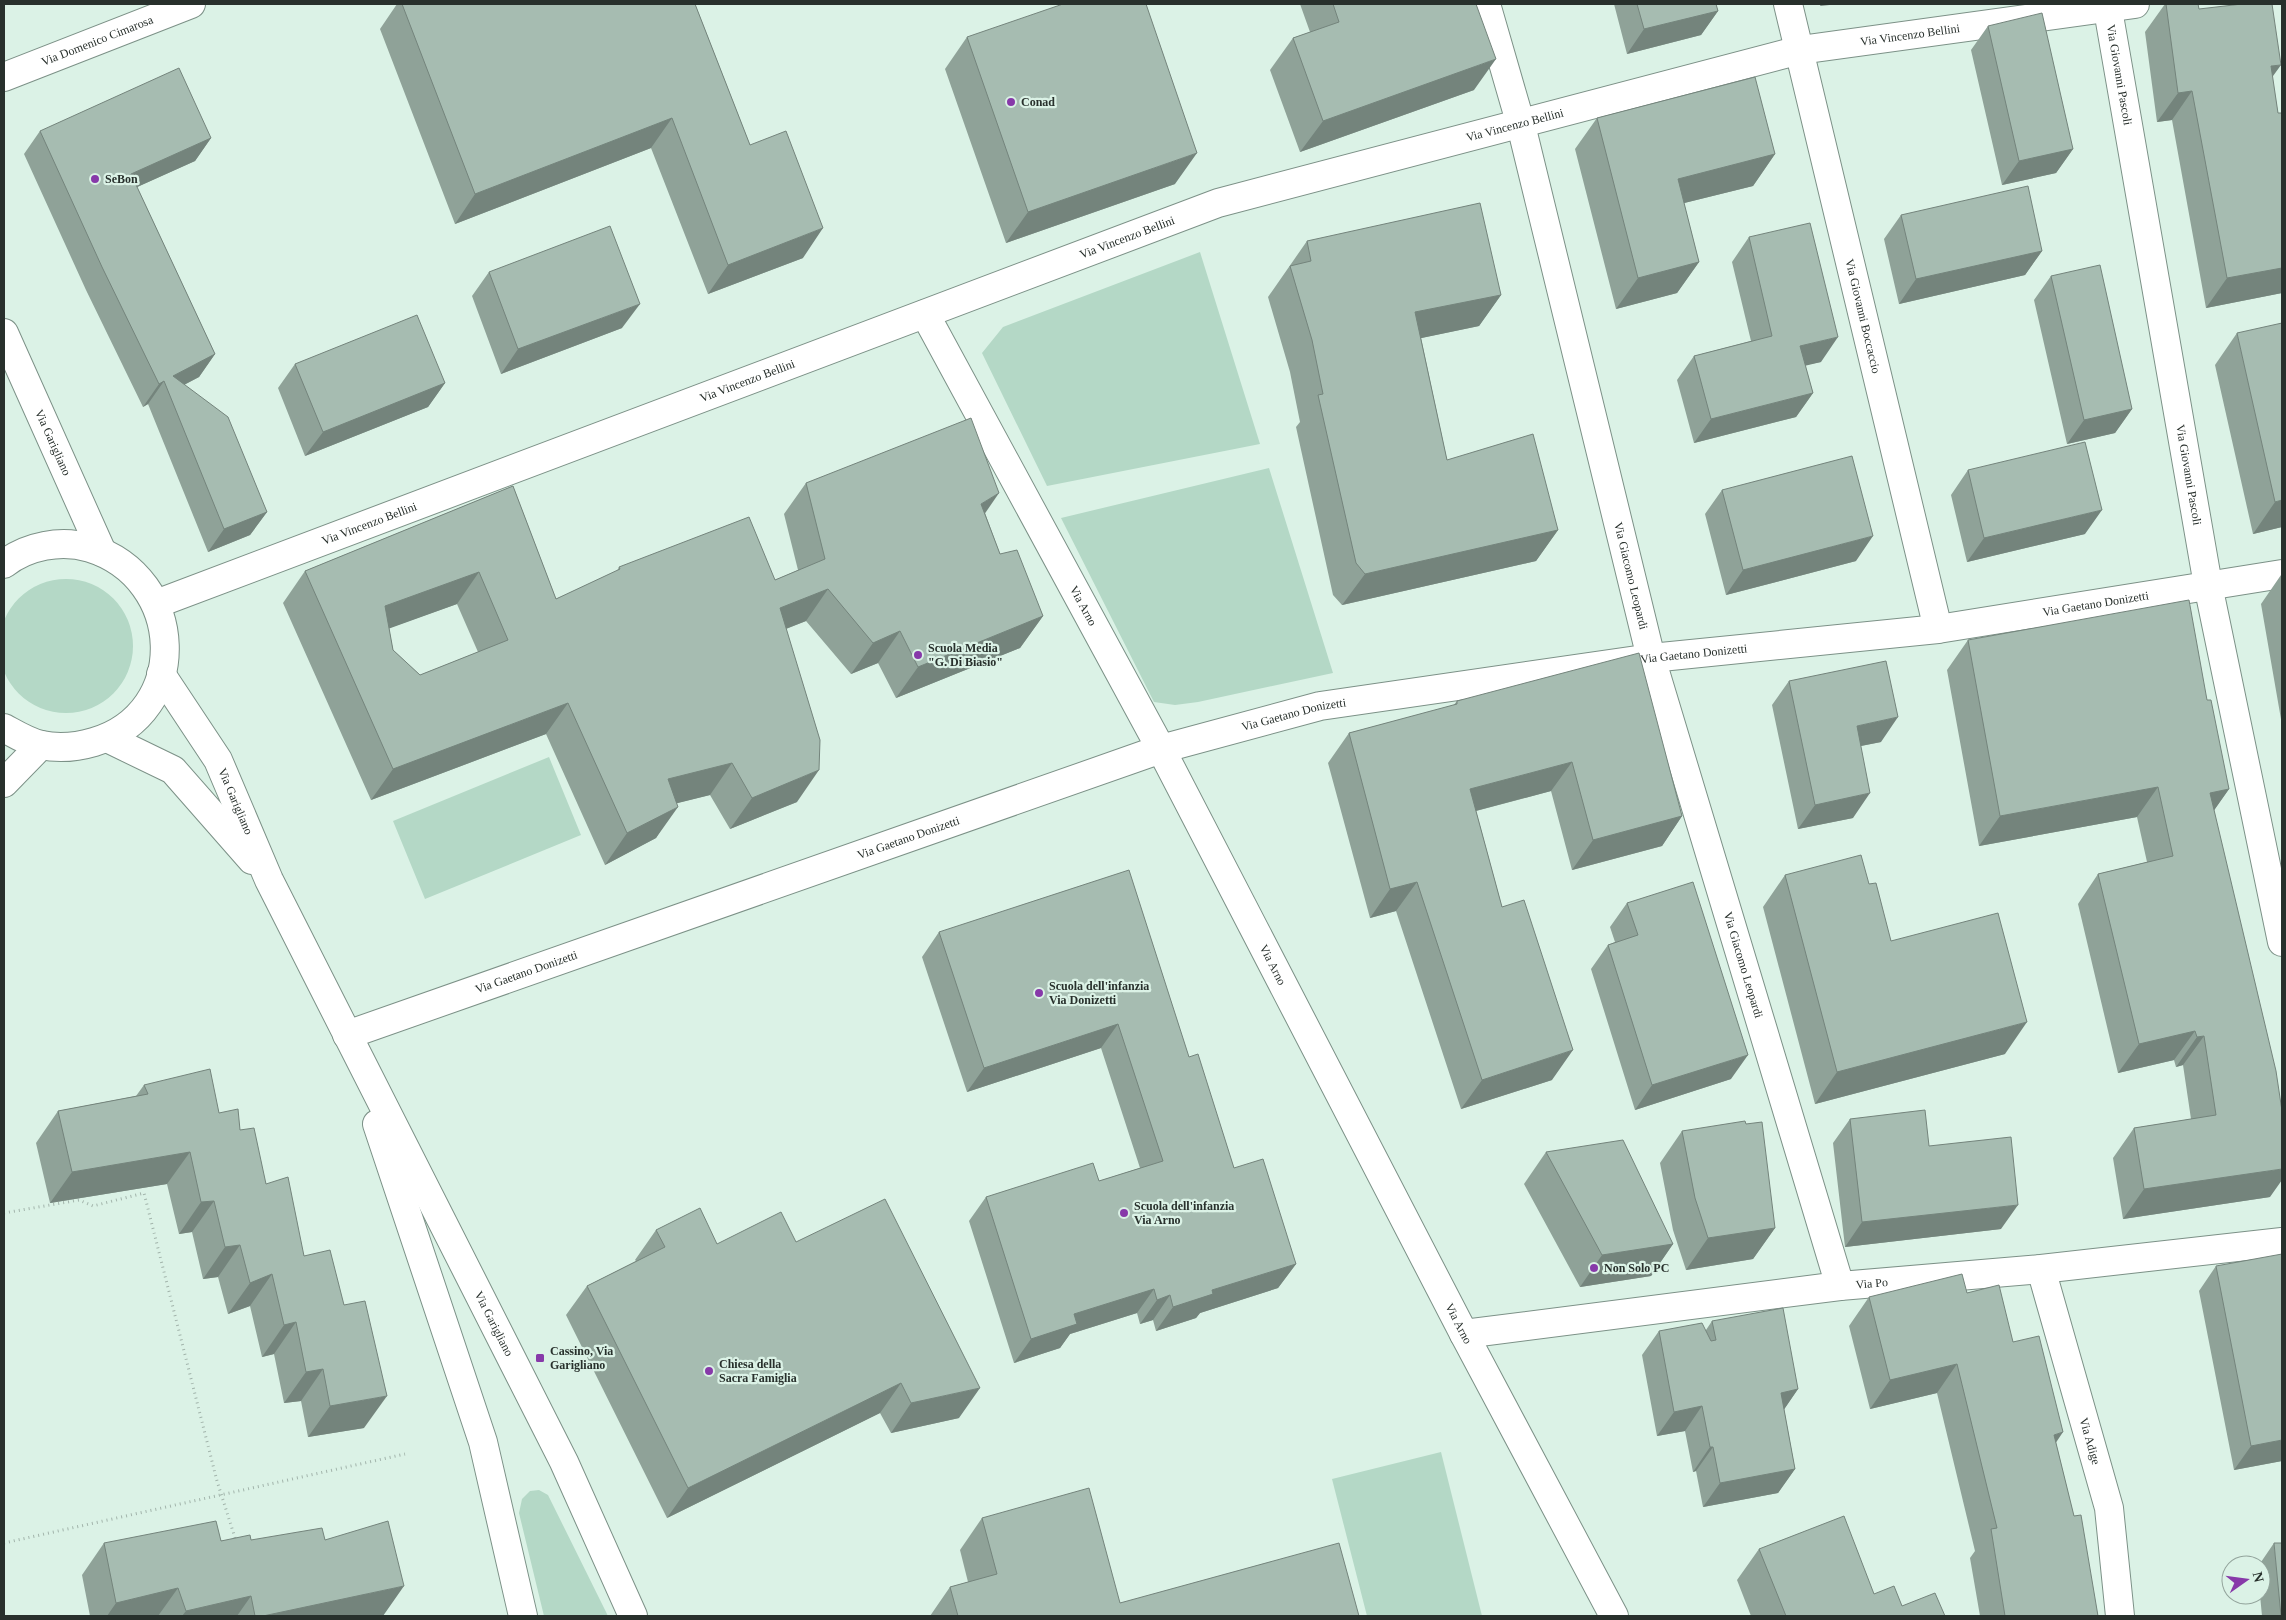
<svg xmlns="http://www.w3.org/2000/svg" width="2286" height="1620" font-family="Georgia,serif">
<style>
.green{fill:#b4d8c6}
.lines{fill:none;stroke-linecap:round;stroke-linejoin:round}
.minor-casing{stroke:#7c9187;stroke-width:30}
.primary-casing{stroke:#7c9187;stroke-width:30}
.path{stroke:#a2b4ab;stroke-width:3;stroke-dasharray:1 4;stroke-linecap:butt}
.minor{stroke:#fff;stroke-width:28}
.primary{stroke:#fff;stroke-width:28}
.wall{fill:#8fa298;fill-rule:evenodd}
.shaded-wall{fill:#74847c}
.building{fill:#a6bcb1;stroke:#74847c;fill-rule:evenodd}
.poi-dot{fill:#8739a9;stroke:#dbf2e6;stroke-width:2}
.labels{text-anchor:middle;stroke-width:4.5;stroke-linejoin:round;paint-order:stroke}
.street-label{font-size:12px;fill:#28302c;stroke:#dbf2e6}
.poi-label{font-size:12px;font-weight:bold;fill:#28302c;stroke:#dbf2e6;text-anchor:start}
</style>
<rect width="100%" height="100%" fill="#dbf2e6"/>
<path class="green" d="M1200 252 1260 444 1047 486 982 353 1003 327Z
M1269 468 1333 673 1198 702 1175 705 1154 702 1061 518Z
M-1 646a67 67 0 1 1 134 0a67 67 0 1 1-134 0Z
M549 757 581 835 425 899 393 821Z
M1441 1452 1482 1616H1367L1332 1479Z
M539 1490 548 1495 608 1616H544L519 1513 522 1499 530 1491Z"/>
<g class="lines">
<defs>
<g id="minor">
<path id="s1" d="M1486 4 1521 125 1651 658 1840 1286"/>
<path id="s2" d="M1788 4 1938 629"/>
<path id="s3" d="M2107 4 2208 585 2282 942"/>
<path id="s4" d="M4 77 191 4"/>
<path id="s5" d="M925 314 1161 749 1464 1334 1614 1616"/>
<path id="s6" d="M156 604 1218 203 1800 50 2135 4"/>
<path d="M4 783 41 745"/>
<path id="s7" d="M347 1035 1161 749 1320 706 1651 658 1938 629 2282 574"/>
<path id="s8" d="M2041 1269 2109 1508 2120 1616"/>
<path id="s9" d="M1464 1334 1840 1286 2041 1269 2282 1242"/>
</g>
<g id="primary">
<path id="s10" d="M4 333 102 552"/>
<path d="M4 564C27 546 61 539 90 548 186 578 192 713 94 742 77 747 59 749 41 745 28 742 15 734 4 728"/>
<path id="s11" d="M161 674 218 760 269 880 564 1462 633 1616"/>
<path d="M107 738 173 770 252 860"/>
<path d="M377 1124 483 1442 523 1616"/>
</g>
</defs>
<use href="#minor" class="minor-casing"/>
<use href="#primary" class="primary-casing"/>
<path class="path" d="M4 1213 79 1200 93 1206 144 1193 217 1481 236 1541
M4 1543 405 1454"/>
<use href="#minor" class="minor"/>
<use href="#primary" class="primary"/>
</g>
<path class="wall" d="M397 4H695L750 145 803 258 708 294 651 148 455 224 380 29Z
M1300 4H1476L1474 90 1300 152 1270 70 1293 38 1310 32Z
M1614 4H1716L1718 11 1701 35 1627 54Z
M2165 4H2198L2199 9 2272 77 2278 113H2282V293L2206 308 2172 120 2157 122 2145 32Z
M1988 26 2073 149 2056 173 2002 185 1971 50Z
M967 37 1175 184 1006 243 945 69Z
M1597 118 1775 154 1753 186 1684 203 1699 262 1677 293 1616 309 1575 149Z
M40 131 211 138 195 161 137 187 215 354 199 377 184 385 267 512 250 535 208 552 148 404 143 407 86 290 24 154Z
M1901 215 2042 251 2025 275 1899 304 1884 239Z
M1749 237 1821 362 1805 365 1813 393 1796 417 1694 443 1677 380 1694 356 1751 341 1732 262Z
M1307 241 1501 295 1479 326 1421 338 1447 460 1558 530 1536 561 1342 605 1333 595 1296 427 1300 422 1290 372 1268 297Z
M489 272 622 328 501 374 472 296Z
M2051 276 2132 409 2115 433 2067 444 2034 300Z
M2237 333 2282 527 2253 534 2215 365Z
M295 364 445 383 428 407 305 456 278 388Z
M1968 470 2085 534 1967 562 1951 495Z
M806 483 985 513 1000 554 1043 616 1020 648 896 698 878 663 851 674 806 621 786 629 797 802 730 829 710 795 677 803 656 838 605 865 546 734 371 800 283 603 305 571 513 486 556 599 617 571 619 567 775 580 798 570 784 514ZM457 604 478 652 420 675 393 650 389 628Z
M1722 490 1856 561 1726 595 1705 514Z
M2282 574V725L2261 604 2281 575Z
M1968 640 2207 700 2229 789 2214 810 2270 1197 2123 1219 2113 1158 2134 1128 2191 1119 2183 1065 2176 1067 2174 1060 2118 1073 2078 904 2098 874 2147 862 2137 817 1979 846 1947 670Z
M1789 681 1881 742 1861 746 1853 818 1798 829 1772 705Z
M1457 701 1682 816 1662 846 1572 870 1551 791 1476 811 1502 907 1552 1080 1461 1109 1396 911 1370 918 1328 763 1349 733 1453 706Z
M1785 875 1869 884 1891 941 2005 1054 1815 1104 1763 907Z
M1627 903 1731 1079 1635 1110 1591 969 1608 945 1615 942 1610 927Z
M939 932 1189 1057 1234 1168 1296 1264 1278 1288 1200 1313 1196 1318 1156 1331 1153 1320 1140 1324 1137 1313 1070 1334 1060 1348 1014 1363 969 1221 986 1197 1099 1181 1140 1168 1101 1048 967 1092 922 957Z
M144 1085 219 1113 240 1130 266 1184 304 1256 364 1428 308 1437 301 1401 284 1403 274 1354 262 1357 250 1306 228 1314 218 1277 203 1279 192 1232 179 1234 167 1184 50 1203 36 1143 58 1111 136 1096Z
M1850 1119 1929 1146 2001 1229 1845 1247 1833 1143Z
M1682 1131 1775 1228 1753 1259 1686 1270 1673 1230 1660 1163Z
M1546 1152 1673 1244 1651 1276 1580 1287 1524 1184Z
M656 1230 717 1244 796 1242 959 1418 891 1433 880 1413 667 1518 566 1315 587 1286 636 1261 635 1260Z
M2216 1266 2282 1461 2234 1470 2199 1291Z
M1967 1293 2013 1342 2056 1443 2098 1616H1980L1970 1558 1975 1551 1937 1393 1870 1409 1849 1326 1869 1297Z
M1712 1321 1798 1389 1784 1409 1795 1469 1778 1493 1703 1507 1696 1471 1693 1472 1685 1431 1657 1436 1642 1355 1659 1331 1706 1330Z
M982 1518 1120 1603 1359 1616H930L950 1587 968 1582 960 1550Z
M251 1540H325L383 1616H90L82 1575 104 1543Z
M2274 1543 2282 1616H2262L2260 1595H2261V1565H2259Z
M1759 1549 1902 1606 1945 1616H1751L1737 1580Z"/>
<path class="shaded-wall" d="M1821 4H1839L1820 6Z
M1718 11 1701 35 1627 54 1644 29Z
M1496 59 1474 90 1300 152 1323 121Z
M2281 65 2260 94 2271 66Z
M2192 91 2172 120 2157 122 2178 93Z
M672 118 651 148 455 224 475 194Z
M211 138 195 161 115 197 131 174Z
M2073 149 2056 173 2002 185 2019 161Z
M1197 153 1175 184 1006 243 1028 212Z
M1775 154 1753 186 1656 210 1678 179Z
M823 228 803 258 708 294 728 265Z
M2042 251 2025 275 1899 304 1916 279Z
M1699 262 1677 293 1616 309 1638 278Z
M2282 268V293L2206 308 2227 278Z
M1501 295 1479 326 1393 344 1415 312Z
M640 304 622 328 501 374 518 349Z
M1838 337 1821 362 1783 371 1800 346Z
M215 354 199 377 168 393 173 376Z
M164 381 148 404 143 407 159 384Z
M445 383 428 407 305 456 323 432Z
M1813 393 1796 417 1694 443 1711 419Z
M2132 409 2115 433 2067 444 2084 420Z
M999 493 977 525 981 504Z
M2282 500V527L2253 534 2275 502Z
M2102 510 2085 534 1967 562 1984 538Z
M267 512 250 535 208 552 224 529Z
M1558 530 1536 561 1342 605 1365 574Z
M1873 536 1856 561 1726 595 1743 570Z
M479 572 457 604 363 638 385 606Z
M828 589 806 621 757 640 780 608Z
M1043 616 1020 648 896 698 918 667Z
M900 631 878 663 851 674 873 643Z
M568 703 546 734 371 800 393 769Z
M1898 717 1881 742 1840 750 1857 726Z
M1572 762 1551 791 1449 818 1470 789Z
M732 763 710 795 646 811 668 779Z
M819 770 797 802 730 829 752 798Z
M2158 787 2137 817 1979 846 2000 816Z
M2229 789 2208 819 2210 793Z
M1870 793 1853 818 1798 829 1815 805Z
M678 807 656 838 605 865 627 833Z
M1682 816 1662 846 1572 870 1593 840Z
M1417 882 1396 911 1370 918 1390 889Z
M2027 1022 2005 1054 1815 1104 1837 1072Z
M1118 1024 1101 1048 967 1092 984 1068Z
M2195 1031 2174 1060 2118 1073 2139 1044Z
M2204 1036 2183 1065 2176 1067 2197 1037Z
M1573 1050 1552 1080 1461 1109 1482 1080Z
M1748 1055 1731 1079 1635 1110 1652 1085Z
M190 1152 167 1184 50 1203 72 1172Z
M2282 1169V1180L2270 1197 2123 1219 2144 1189Z
M214 1201 192 1232 179 1234 201 1202Z
M2018 1205 2001 1229 1845 1247 1862 1222Z
M1775 1228 1753 1259 1686 1270 1708 1238Z
M1673 1244 1651 1276 1580 1287 1602 1255Z
M240 1245 218 1277 203 1279 225 1247Z
M1296 1264 1278 1288 1200 1313 1196 1318 1156 1331 1173 1307 1212 1290Z
M272 1274 250 1306 228 1314 250 1283Z
M1154 1289 1137 1313 1070 1334 1060 1348 1014 1363 1031 1339 1074 1314Z
M1170 1295 1153 1320 1140 1324 1157 1300Z
M296 1322 274 1354 262 1357 284 1325Z
M1957 1364 1937 1393 1870 1409 1890 1380Z
M323 1369 301 1401 284 1403 306 1372Z
M901 1383 880 1413 667 1518 688 1488Z
M980 1388 959 1418 891 1433 911 1403Z
M1798 1389 1781 1414V1393Z
M387 1396 364 1428 308 1437 330 1406Z
M1702 1406 1685 1431 1657 1436 1674 1412Z
M2063 1432 2043 1462 2054 1435Z
M2282 1440V1461L2234 1470 2251 1446Z
M1710 1447H1713L1696 1471 1693 1472Z
M1795 1469 1778 1493 1703 1507 1720 1483Z
M404 1586 383 1616H263Z
M178 1588 158 1616H107L116 1603Z
M251 1596 237 1616H182L186 1611Z"/>
<path class="building" d="M402 4H695L750 145 786 131 823 228 728 265 672 118 475 194Z
M1063 4H1146L1197 153 1028 212 967 37Z
M1333 4H1476L1496 59 1323 121 1293 38 1339 22Z
M1637 4H1716L1718 11 1644 29Z
M2166 4H2198L2199 9 2242 4H2272L2281 65 2271 66 2278 113H2282V268L2227 278 2192 91 2178 93Z
M2042 13 2073 149 2019 161 1988 26Z
M179 68 211 138 131 174 215 354 173 376 228 417 267 512 224 529 164 381 159 384 102 267 40 131Z
M1755 77 1775 154 1678 179 1699 262 1638 278 1597 118Z
M2028 186 2042 251 1916 279 1901 215Z
M1480 203 1501 295 1415 312 1447 460 1533 434 1558 530 1365 574 1356 563 1318 395 1323 394 1312 340 1290 266 1311 261 1307 241Z
M1810 223 1838 337 1800 346 1813 393 1711 419 1694 356 1772 336 1749 237Z
M610 226 640 304 518 349 489 272Z
M2100 265 2132 409 2084 420 2051 276Z
M417 315 445 383 323 432 295 364Z
M2282 323V500L2275 502 2237 333Z
M971 418 999 493 981 504 1000 554 1017 550 1043 616 918 667 900 631 873 643 828 589 780 608 820 740 819 770 752 798 732 763 668 779 678 807 627 833 568 703 393 769 305 571 513 486 556 599 620 569 619 567 749 517 775 580 825 559 806 483ZM479 572 508 640 420 675 393 650 385 606Z
M2085 442 2102 510 1984 538 1968 470Z
M1852 456 1873 536 1743 570 1722 490Z
M2189 600 2207 700H2211L2229 789 2210 793 2276 1071 2282 1111V1169L2144 1189 2134 1128 2216 1115 2204 1036 2197 1037 2195 1031 2139 1044 2098 874 2173 856 2158 787 2000 816 1968 640Z
M1639 653 1682 816 1593 840 1572 762 1470 789 1502 907 1524 900 1573 1050 1482 1080 1417 882 1390 889 1349 733 1457 704V701Z
M1886 661 1898 717 1857 726 1870 793 1815 805 1789 681Z
M1861 855 1869 884 1876 883 1891 941 1998 913 2027 1022 1837 1072 1785 875Z
M1129 870 1189 1057 1198 1054 1234 1168 1263 1159 1296 1264 1212 1290 1213 1294 1173 1307 1170 1295 1157 1300 1154 1289 1074 1314 1077 1324 1031 1339 986 1197 1093 1163 1099 1181 1163 1161 1118 1024 984 1068 939 932Z
M1693 882 1748 1055 1652 1085 1608 945 1638 935 1627 903Z
M210 1069 219 1113 238 1109 240 1130 254 1128 266 1184 288 1177 304 1256 330 1250 344 1305 365 1301 387 1396 330 1406 323 1369 306 1372 296 1322 284 1325 272 1274 250 1283 240 1245 225 1247 214 1201 201 1202 190 1152 72 1172 58 1111 148 1094 144 1085Z
M1925 1110 1929 1146 2011 1137 2018 1205 1862 1222 1850 1119Z
M1745 1121 1746 1124 1762 1122 1775 1228 1708 1238 1695 1198 1682 1131Z
M1623 1140 1673 1244 1602 1255 1546 1152Z
M885 1199 980 1388 911 1403 901 1383 688 1488 587 1286 665 1247 656 1230 700 1208 717 1244 781 1212 796 1242Z
M2282 1254V1440L2251 1446 2216 1266Z
M1962 1274 1967 1293 1999 1285 2013 1342 2039 1336 2063 1432 2054 1435 2074 1516 2081 1515 2098 1616H2005L1991 1529 1997 1528 1957 1364 1890 1380 1869 1297Z
M1783 1308 1798 1389 1781 1393 1795 1469 1720 1483 1713 1447H1710L1702 1406 1674 1412 1659 1331 1702 1323 1711 1341 1716 1340 1712 1321Z
M1089 1488 1120 1603 1339 1543 1359 1616H958L950 1587 997 1574 982 1518Z
M1844 1516 1874 1594 1894 1586 1902 1606 1935 1593 1945 1616H1786L1759 1549Z
M216 1521 221 1541 250 1535 251 1540 322 1528 325 1540 388 1521 404 1586 263 1616H255L251 1596 186 1611 178 1588 116 1603 104 1543Z
M2274 1543H2282V1616H2281Z"/>
<g class="poi-dot">
<circle cx="1011" cy="102" r="5"/>
<circle cx="95" cy="179" r="5"/>
<circle cx="918" cy="655" r="5"/>
<circle cx="1039" cy="993" r="5"/>
<circle cx="1124" cy="1213" r="5"/>
<circle cx="1594" cy="1268" r="5"/>
<rect x="535" y="1353" width="10" height="10" rx="2.5"/>
<circle cx="709" cy="1371" r="5"/>
</g>
<g class="labels">
<g class="street-label">
<text dy="4" stroke="none"><textPath href="#s6" startOffset="1848">Via Vincenzo Bellini</textPath></text>
<text dy="4" stroke="none"><textPath href="#s4" startOffset="100">Via Domenico Cimarosa</textPath></text>
<text dy="4" stroke="none"><textPath href="#s3" startOffset="72">Via Giovanni Pascoli</textPath></text>
<text dy="4" stroke="none"><textPath href="#s6" startOffset="1442">Via Vincenzo Bellini</textPath></text>
<text dy="4" stroke="none"><textPath href="#s6" startOffset="1038">Via Vincenzo Bellini</textPath></text>
<text dy="4" stroke="none"><textPath href="#s2" startOffset="321">Via Giovanni Boccaccio</textPath></text>
<text dy="4" stroke="none"><textPath href="#s6" startOffset="632">Via Vincenzo Bellini</textPath></text>
<text dy="4" stroke="none"><textPath href="#s10" startOffset="120">Via Garigliano</textPath></text>
<text dy="4" stroke="none"><textPath href="#s3" startOffset="478">Via Giovanni Pascoli</textPath></text>
<text dy="4" stroke="none"><textPath href="#s6" startOffset="228">Via Vincenzo Bellini</textPath></text>
<text dy="4" stroke="none"><textPath href="#s1" startOffset="590">Via Giacomo Leopardi</textPath></text>
<text dy="4" stroke="none"><textPath href="#s7" startOffset="1810">Via Gaetano Donizetti</textPath></text>
<text dy="4" stroke="none"><textPath href="#s5" startOffset="332">Via Arno</textPath></text>
<text dy="4" stroke="none"><textPath href="#s7" startOffset="1405">Via Gaetano Donizetti</textPath></text>
<text dy="4" stroke="none"><textPath href="#s7" startOffset="1000">Via Gaetano Donizetti</textPath></text>
<text dy="4" stroke="none"><textPath href="#s11" startOffset="148">Via Garigliano</textPath></text>
<text dy="4" stroke="none"><textPath href="#s7" startOffset="595">Via Gaetano Donizetti</textPath></text>
<text dy="4" stroke="none"><textPath href="#s5" startOffset="738">Via Arno</textPath></text>
<text dy="4" stroke="none"><textPath href="#s1" startOffset="995">Via Giacomo Leopardi</textPath></text>
<text dy="4" stroke="none"><textPath href="#s7" startOffset="190">Via Gaetano Donizetti</textPath></text>
<text dy="4" stroke="none"><textPath href="#s9" startOffset="411">Via Po</textPath></text>
<text dy="4" stroke="none"><textPath href="#s11" startOffset="731">Via Garigliano</textPath></text>
<text dy="4" stroke="none"><textPath href="#s5" startOffset="1142">Via Arno</textPath></text>
<text dy="4" stroke="none"><textPath href="#s8" startOffset="179">Via Adige</textPath></text>
</g>
<g class="poi-label">
<text x="1021" y="106">Conad</text>
<text x="105" y="183">SeBon</text>
<text x="928" y="652">Scuola Media<tspan x="928" dy="14">"G. Di Biasio"</tspan></text>
<text x="1049" y="990">Scuola dell'infanzia<tspan x="1049" dy="14">Via Donizetti</tspan></text>
<text x="1134" y="1210">Scuola dell'infanzia<tspan x="1134" dy="14">Via Arno</tspan></text>
<text x="1604" y="1272">Non Solo PC</text>
<text x="550" y="1355">Cassino, Via<tspan x="550" dy="14">Garigliano</tspan></text>
<text x="719" y="1368">Chiesa della<tspan x="719" dy="14">Sacra Famiglia</tspan></text>
</g>
</g>
<rect width="2286" height="1620" fill="none" stroke="#28302c" stroke-width="10"/>
<g transform="translate(2246 1580) rotate(76)"><circle r="24" fill="#dbf2e6" stroke="#93a49c"/>
<path d="M0-4L9 19L0 12L-9 19Z" fill="#8739a9"/>
<text y="-8" font-size="14" font-weight="bold" text-anchor="middle" fill="#28302c">N</text>
</g>
</svg>
